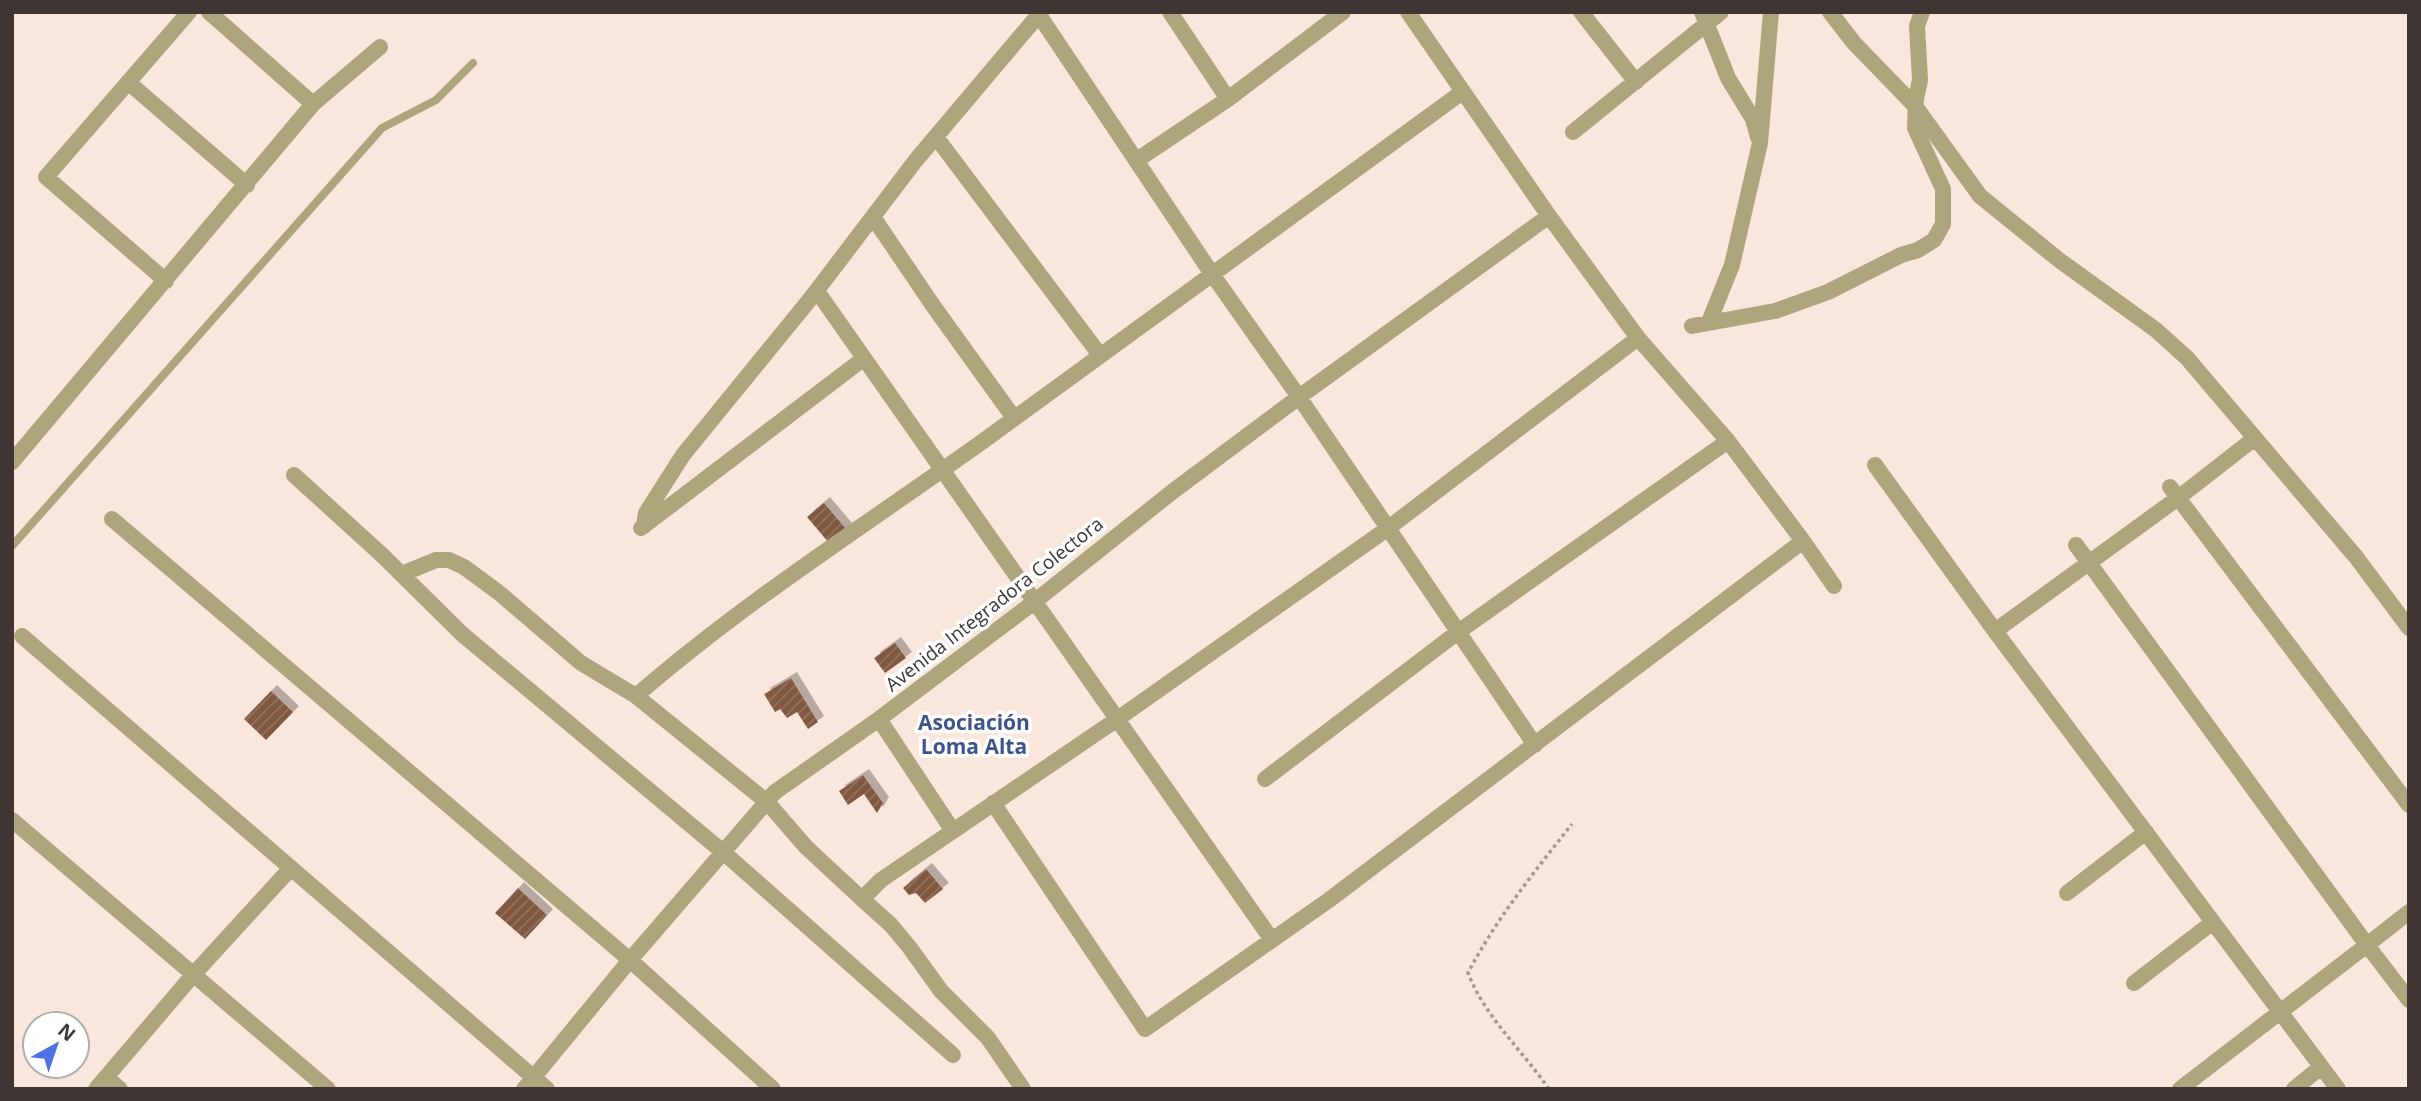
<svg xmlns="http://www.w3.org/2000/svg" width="2421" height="1101" font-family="'Open Sans',sans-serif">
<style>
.building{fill:url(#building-hatch);filter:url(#shadow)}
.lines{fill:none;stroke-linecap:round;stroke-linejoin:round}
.path{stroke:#a69891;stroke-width:3.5;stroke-dasharray:3.5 3.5;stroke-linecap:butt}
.lane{stroke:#aea57c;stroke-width:8}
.street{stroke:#aea57c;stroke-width:16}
.labels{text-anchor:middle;stroke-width:7;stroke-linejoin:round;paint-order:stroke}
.street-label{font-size:19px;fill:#3d3632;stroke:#fff}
.neighbourhood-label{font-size:21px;font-weight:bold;fill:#3e538e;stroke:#fff}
</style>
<defs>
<pattern id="building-hatch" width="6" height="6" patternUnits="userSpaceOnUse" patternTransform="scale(1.75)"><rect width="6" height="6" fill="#825840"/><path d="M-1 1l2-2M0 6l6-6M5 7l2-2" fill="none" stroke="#937360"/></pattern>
<filter id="shadow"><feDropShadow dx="6" dy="-6" stdDeviation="0" flood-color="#0004"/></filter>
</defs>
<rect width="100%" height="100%" fill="#f9e6dd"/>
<path class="building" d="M824 503 846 529 829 543 807 517Z
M895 643 906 658 885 673 874 658Z
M791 678 818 722 808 729 797 712 787 718 780 709 775 712 764 694Z
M271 691 293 712 266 740 244 719Z
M863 775 883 803 877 813 864 794 848 805 839 791Z
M926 869 943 889 925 903 916 893 909 895 903 888Z
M518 888 547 915 525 939 495 913Z"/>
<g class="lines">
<path class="path" d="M1549 1089C1522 1050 1485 1017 1468 973 1496 919 1535 871 1572 824"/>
<path class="lane" d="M12 546 382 128 436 100 473 63"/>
<path class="street" d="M209 12 313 104
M1170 12 1228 99
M1408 12 1549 216 1638 338 1728 441 1803 541 1834 586
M1581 12 1636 82
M1702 12 1728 78 1753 119 1758 137
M1830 12 1854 43 1915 106 1980 196 2059 260 2156 330 2187 358 2356 557 2409 628
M1039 15 1212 274 1299 397 1535 745
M128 82 247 185
M1573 132 1721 12
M936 137 1100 355
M1137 160 1228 99 1343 12
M873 217 934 307 1014 418
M166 281 46 177 189 12
M817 291 1272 940
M1709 322 1732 265 1760 143 1771 12
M1692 326 1775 311 1828 292 1901 255 1918 250 1934 240 1943 224V189L1915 128 1916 99 1920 80 1917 26 1922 12
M12 462 313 104 380 47
M1875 465 1995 631 2338 1089
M294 475 382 555 462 634 723 852 953 1055
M2170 487 2409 805
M112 519 630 960 773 1089
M644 526 646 513 683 455 811 298 916 160 1041 12
M641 528 863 359
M2076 545 2367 945 2180 1089
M402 574 436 560H449L464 567 498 592 581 663 636 696 767 802 806 847 862 899 881 880 1116 720 1387 529 1638 338
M1995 631 2178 498 2255 438
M22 636 547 1089
M636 696C745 601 869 523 986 439 1145 324 1303 208 1461 93
M879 719 953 831
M1265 779 1458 632 1728 441
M993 803 1145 1029 1329 900 1803 541
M12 820 328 1089
M2067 893 2146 832
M862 899 891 925 910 948 941 991 988 1038 1023 1089
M2409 912 2367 945 2409 1000
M2134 983 2213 922
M106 1077 120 1089
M96 1089 193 975 291 868
M524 1089 630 960 775 792 879 719 1029 606 1172 492 1299 397 1549 216
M2294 1089 2321 1067"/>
</g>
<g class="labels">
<g class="street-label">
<text transform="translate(994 604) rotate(-38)" y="7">Avenida Integradora Colectora</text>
</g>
<g class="neighbourhood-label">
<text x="974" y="730">Asociación<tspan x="974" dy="24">Loma Alta</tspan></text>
</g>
</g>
<rect width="2421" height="1101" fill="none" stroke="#3d3632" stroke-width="28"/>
<g transform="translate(56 1045) rotate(40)"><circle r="33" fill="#ffffff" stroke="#b1afad" stroke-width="2"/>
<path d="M0-5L12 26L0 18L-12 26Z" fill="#4e72e6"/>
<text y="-10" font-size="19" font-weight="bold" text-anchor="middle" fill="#3d3632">N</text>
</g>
</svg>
